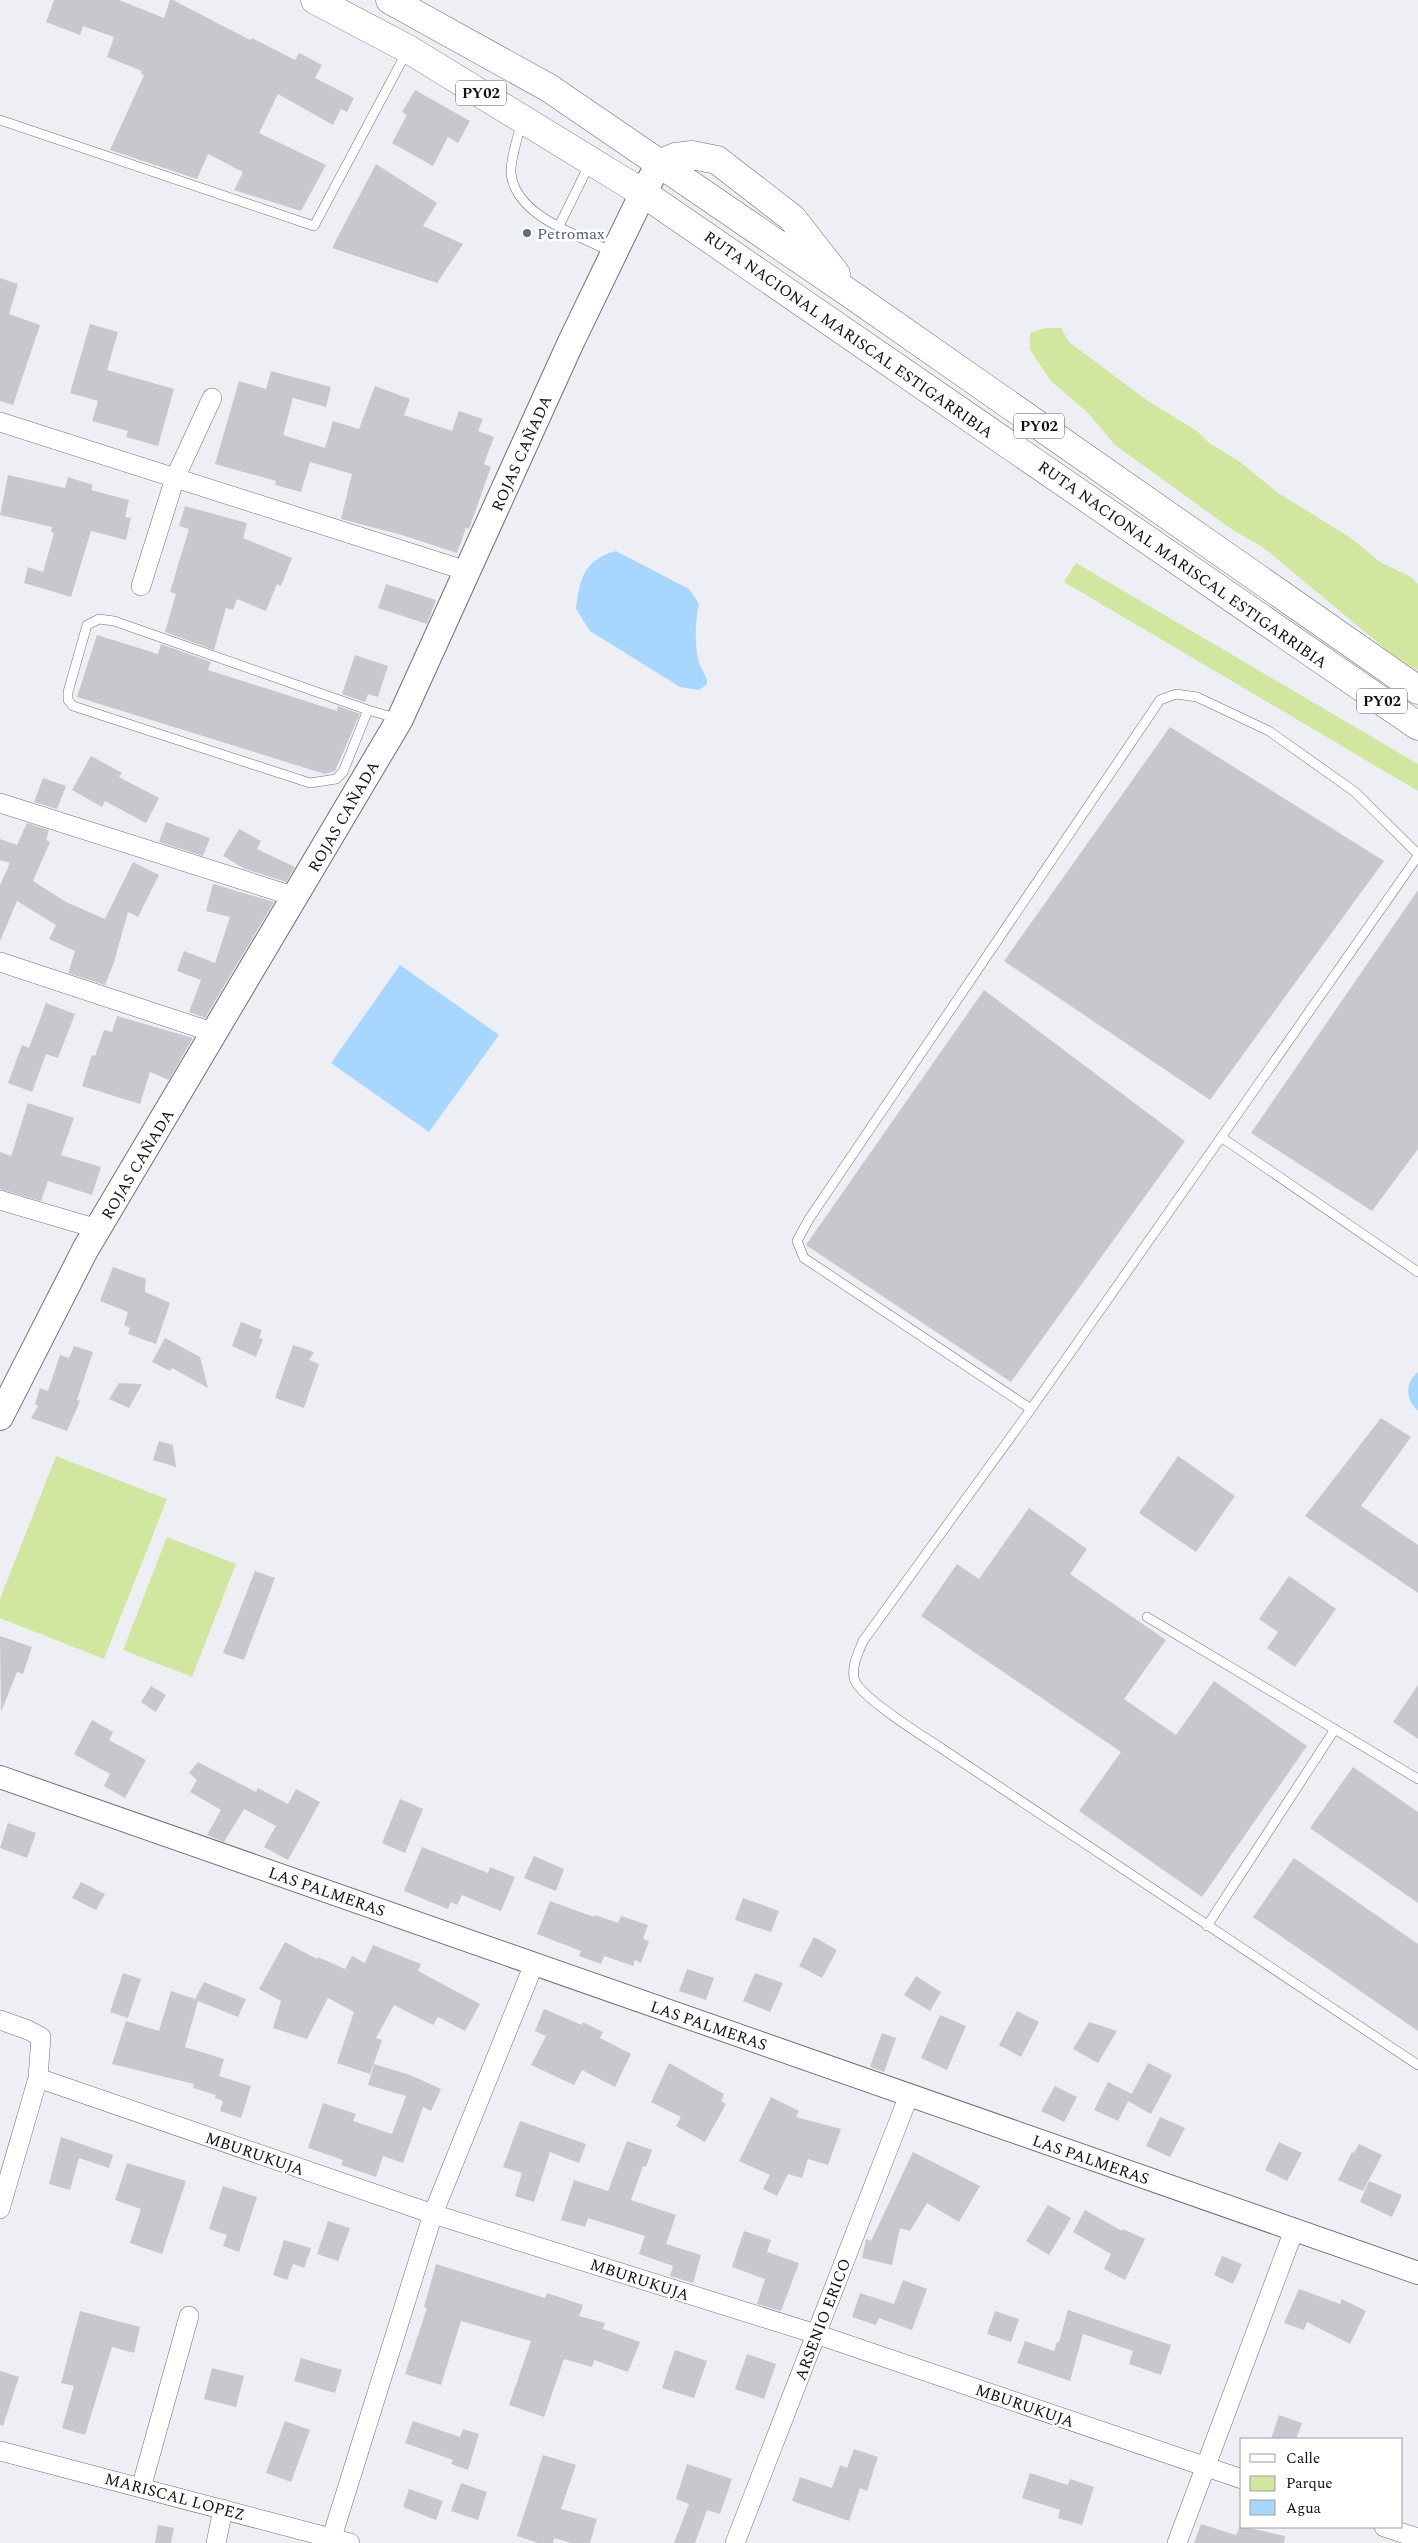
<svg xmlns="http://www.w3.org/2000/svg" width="1418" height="2543" font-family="Spectral,serif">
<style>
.green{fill:#d1e69f}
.water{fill:#a7d6fe}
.building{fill:#c7c8ce}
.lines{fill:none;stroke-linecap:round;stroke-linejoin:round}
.service-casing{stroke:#6f7075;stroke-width:10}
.minor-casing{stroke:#6f7075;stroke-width:20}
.tertiary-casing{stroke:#6f7075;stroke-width:24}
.secondary-casing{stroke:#6f7075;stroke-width:28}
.trunk-casing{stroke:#6f7075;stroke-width:29}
.service{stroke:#fff;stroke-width:9}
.minor{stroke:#fff;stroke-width:19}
.tertiary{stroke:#fff;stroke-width:22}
.secondary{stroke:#fff;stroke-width:26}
.trunk{stroke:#fff;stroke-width:28}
.service-dot{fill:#5c6f8a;stroke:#fff;stroke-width:2}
.labels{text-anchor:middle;stroke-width:5;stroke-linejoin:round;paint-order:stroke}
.shield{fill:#fff;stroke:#565758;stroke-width:1}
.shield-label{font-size:15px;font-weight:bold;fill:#0e0f11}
.service-label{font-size:16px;fill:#4e5e75;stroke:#fff;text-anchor:start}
.street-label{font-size:16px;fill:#0e0f11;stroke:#fff}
</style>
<rect width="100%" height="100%" fill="#eeeff5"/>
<path class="green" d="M1046 328H1061L1069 342 1148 401 1197 431 1209 443 1239 461 1278 493 1351 538 1380 562 1411 577 1418 584V671L1389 652 1264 548 1230 528 1115 445 1089 414 1050 380 1030 350V333Z
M1076 563 1418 764V791L1064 582Z
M56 1456 167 1499 104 1659 0 1618V1599Z
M167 1537 236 1564 192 1677 123 1650Z"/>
<path class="water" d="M616 551 689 589 699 604C695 622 694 648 700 665 703 673 707 675 707 684L699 690 680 687 590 631 576 609C580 579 583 560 616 551Z
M400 965 499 1035 429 1132 331 1063Z
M1418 1372V1411C1406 1400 1404 1383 1418 1372Z"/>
<path class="building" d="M54 0H119L164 18 170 0H173L250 40 252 38 295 60 299 53 322 65 315 78 354 98 347 112 341 109 333 125 278 94 259 133 326 165 301 211 234 190 243 172 208 154 197 179 110 150 144 75 141 74 142 71 107 57 114 37 83 26 80 35 46 22Z
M415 90 470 121 458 143 448 137 433 166 392 143 407 115 402 112Z
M376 164 437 203 423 226 463 244 437 283 332 248Z
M0 278 18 284 9 314 40 325 13 405 0 401Z
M90 324 118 332 107 370 174 389 158 446 126 437 128 431 92 421 98 401 70 393Z
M271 371 331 387 326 407 293 398 283 435 325 448 333 421 359 429 375 386 410 399 404 415 452 431 459 411 483 419 478 431 494 437 484 464 491 467 469 529 466 528 457 553 402 535 341 519 352 474 310 462 301 492 275 485 276 481 215 464 239 381 266 389Z
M8 475 65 488 68 477 93 485 91 490 129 500 125 517 131 518 126 540 91 531 71 597 24 583 28 567 43 572 54 533 51 532 52 527 0 515Z
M185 506 247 523 243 538 292 558 281 586 277 584 266 611 237 599 233 610 226 608 214 650 165 632 176 594 170 592 189 529 179 526Z
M386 584 436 600 427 624 378 608Z
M97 635 158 654 161 644 211 662 208 670 337 711 338 706 360 714 335 771 325 774 77 697Z
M355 655 388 666 378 697 368 694 365 702 342 694Z
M1170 727 1384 861 1210 1100 1004 961Z
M91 756 122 773 119 777 159 798 146 823 105 801 102 807 72 790Z
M43 778 66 786 57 809 34 802Z
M166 822 210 838 203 856 159 842Z
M27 823 49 830 46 840 50 842 33 881 66 902 105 919 133 862 159 875 138 917 128 912 114 962 105 985 68 973 75 951 49 939 56 925 17 901 0 941V885L10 863 0 860V839L17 845Z
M239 829 261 841 257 849 295 867 286 882 245 869 223 856Z
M213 884 274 902 205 1018 189 1012 201 980 177 971 184 951 215 963 230 917 206 911Z
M1418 890V1149L1372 1211 1251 1133Z
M984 990 1185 1141 1011 1382 806 1245Z
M46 1003 75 1014 58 1058 46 1054 32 1092 8 1083 22 1045 29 1048Z
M117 1016 193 1038 169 1080 150 1072 140 1104 82 1086 92 1055 95 1056 104 1030 112 1032Z
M28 1103 74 1118 61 1155 101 1167 92 1195 48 1181 41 1201 0 1189V1152L11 1156Z
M113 1267 146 1279 145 1292 170 1303 156 1344 128 1334 130 1328 124 1325 128 1312 100 1301Z
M241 1322 262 1330 259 1338 263 1339 256 1357 232 1346Z
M165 1338 200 1357 208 1388 172 1368 170 1371 152 1362Z
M293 1345 314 1352 309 1360 319 1364 304 1408 275 1398Z
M74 1346 93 1352 77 1400 80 1401 67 1431 31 1418 38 1406 35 1404 40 1388 48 1391 60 1355 69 1358Z
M119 1383 142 1384 129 1408 109 1399Z
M1381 1418 1411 1437 1361 1506 1418 1545V1593L1305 1516Z
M159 1441 173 1445 176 1467 153 1460Z
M1178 1456 1235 1496 1196 1552 1139 1513Z
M1029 1508 1087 1549 1070 1574 1166 1640 1124 1699 1176 1735 1214 1681 1307 1746 1202 1897 1079 1811 1121 1752 921 1616 957 1564 979 1579Z
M255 1571 275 1578 244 1660 223 1653Z
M1289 1576 1336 1609 1295 1667 1267 1648 1278 1632 1259 1619Z
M0 1636 32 1647 23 1674 17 1672 1 1712Z
M1418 1685V1739L1393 1722Z
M151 1686 166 1695 156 1712 141 1702Z
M92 1720 113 1732 109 1740 146 1760 125 1798 104 1786 110 1774 74 1754Z
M198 1762 256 1792 258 1788 288 1804 296 1789 320 1802 288 1860 264 1847 276 1826 244 1809 224 1842 207 1835 221 1810 190 1792 197 1780 189 1773Z
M1353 1767 1418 1812V1903L1310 1828Z
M400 1799 423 1809 405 1853 382 1843Z
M8 1823 36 1833 27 1858 0 1848Z
M422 1847 488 1873 490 1867 515 1877 501 1911 462 1895 457 1905 451 1902 448 1909 404 1891Z
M534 1856 564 1869 556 1891 524 1878Z
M1294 1858 1418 1944V2031L1253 1917Z
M81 1882 105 1894 96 1910 72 1898Z
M743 1898 779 1911 771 1932 735 1920Z
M550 1901 594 1917 595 1915 618 1923 621 1916 648 1925 643 1939 649 1941 641 1963 635 1960 633 1966 604 1956 601 1964 579 1956 581 1951 537 1934Z
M814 1937 837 1950 822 1978 799 1966Z
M285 1942 317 1959 318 1957 345 1969 352 1956 365 1963 373 1945 421 1964 418 1971 480 2004 465 2031 438 2017 433 2025 394 2005 376 2038 382 2040 370 2074 337 2063 354 2012 328 1998 307 2039 273 2028 281 2001 259 1989Z
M687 1969 714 1978 706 2000 679 1991Z
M123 1973 141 1979 128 2018 110 2012Z
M755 1973 783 1983 770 2012 743 2001Z
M916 1976 941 1992 930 2011 904 1995Z
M204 1982 246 1999 238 2017 198 2001 185 2047 224 2059 219 2076 251 2086 241 2118 220 2111 223 2101 215 2098 216 2095 193 2088 194 2084 112 2064 126 2021 159 2031 171 1991 195 1999Z
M544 2009 582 2025 583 2022 603 2032 600 2038 631 2054 615 2087 582 2070 574 2085 531 2065 546 2036 535 2031Z
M1017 2011 1039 2022 1021 2057 999 2045Z
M940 2015 966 2026 947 2070 921 2058Z
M1089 2022 1117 2031 1098 2063 1073 2049Z
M882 2033 896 2038 884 2072 870 2067Z
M669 2063 724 2094 721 2101 726 2104 705 2142 676 2126 681 2117 651 2102Z
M1148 2063 1172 2075 1151 2114 1128 2101Z
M374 2064 410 2075 441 2089 431 2111 423 2107 403 2163 383 2156 376 2177 341 2165 343 2160 308 2148 323 2103 356 2114 353 2121 392 2134 406 2096 368 2085Z
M1108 2082 1132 2094 1118 2121 1094 2110Z
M1055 2086 1077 2097 1064 2122 1041 2111Z
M771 2097 799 2111 796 2117 841 2129 828 2165 808 2159 802 2178 788 2174 777 2196 763 2189 770 2175 739 2161Z
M1160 2117 1185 2128 1170 2157 1146 2146Z
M520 2121 586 2144 579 2163 550 2152 534 2202 515 2196 522 2173 503 2167Z
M61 2137 113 2155 109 2168 79 2158 70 2190 49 2184Z
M627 2141 652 2150 646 2167 643 2166 631 2200 676 2215 666 2244 701 2255 693 2283 670 2276 673 2266 639 2254 645 2236 588 2218 585 2227 561 2220 574 2180 608 2191Z
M1279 2142 1302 2153 1287 2181 1265 2170Z
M1359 2144 1382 2155 1363 2191 1338 2180 1352 2152 1354 2153Z
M913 2152 980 2186 959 2222 927 2203 910 2231 900 2228 892 2265 862 2258 866 2239 871 2241Z
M127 2163 186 2181 162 2254 130 2243 141 2209 115 2200Z
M1369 2181 1402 2195 1392 2217 1360 2202Z
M223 2186 257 2197 239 2252 223 2246 227 2235 209 2229Z
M1048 2205 1071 2218 1049 2255 1026 2241Z
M1085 2210 1122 2231 1123 2229 1145 2239 1125 2280 1104 2269 1111 2254 1073 2232Z
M328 2221 350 2228 338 2261 317 2254Z
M744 2231 771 2240 767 2252 799 2263 781 2311 757 2304 765 2279 732 2267Z
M284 2240 311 2248 304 2268 293 2264 287 2280 273 2275Z
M1222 2256 1242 2264 1233 2284 1214 2275Z
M436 2264 545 2298 547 2293 583 2305 579 2316 605 2323 603 2329 640 2342 628 2372 594 2360 592 2367 564 2359 544 2417 509 2405 531 2341 461 2321 441 2385 405 2374 427 2308 424 2307Z
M903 2280 927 2289 912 2330 879 2318 876 2325 852 2317 860 2293 894 2304Z
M1299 2289 1340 2304 1342 2299 1366 2311 1350 2344 1307 2322 1304 2330 1284 2323Z
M1068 2310 1171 2345 1161 2375 1129 2364 1133 2351 1083 2334 1070 2381 1017 2363 1025 2341 1054 2351 1057 2342H1059Z
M80 2311 140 2327 134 2353 112 2347 85 2435 62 2428 74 2386 61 2383Z
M995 2311 1019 2319 1011 2342 987 2334Z
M675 2350 707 2361 694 2398 662 2388Z
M747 2354 776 2364 764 2399 735 2389Z
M301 2358 342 2370 335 2393 294 2381Z
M212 2368 244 2376 236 2407 204 2399Z
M0 2371 19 2377 3 2426 0 2425Z
M1279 2415 1302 2423 1296 2439H1271Z
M285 2421 310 2430 291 2482 266 2473Z
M413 2421 460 2437 463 2429 479 2434 468 2470 451 2464 453 2460 405 2443Z
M854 2449 878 2457 867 2491 860 2488 849 2521 792 2501 800 2477 832 2488 840 2465 847 2468Z
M543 2455 576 2465 561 2509 597 2519 590 2543H571L554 2538 553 2543H538L517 2536Z
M687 2464 732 2479 720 2514 707 2510 695 2543H674L689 2504 676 2499Z
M1030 2473 1068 2485 1070 2479 1094 2487 1082 2525 1058 2518 1060 2510 1022 2498Z
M461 2483 487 2492 478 2520 451 2511Z
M409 2489 443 2501 436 2520 403 2507Z
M1201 2524 1236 2535 1240 2526 1285 2536 1284 2543H1194Z
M158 2525 174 2528 171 2543H155Z"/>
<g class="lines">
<defs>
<path id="service" d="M0 120 314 226 406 53
M521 124C518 137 510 160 511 173 515 216 578 235 612 252
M559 226 590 163
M368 710 343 772 336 779 310 783 73 706 68 700V692L87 625 99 619 114 621 368 710 396 718
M1418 856 1031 1409 863 1641C858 1654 852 1664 854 1678 857 1695 921 1735 938 1746L1418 2065
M1221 1137 1418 1272
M1031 1409 804 1258 797 1241 809 1219 1160 700 1176 694 1197 697 1269 731 1355 792 1418 854
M1147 1617 1418 1779
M1207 1926 1335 1729"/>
<path id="minor" d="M0 422 467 571
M141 586 175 478 212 398
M0 803 296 897
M0 962 215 1033
M0 1200 98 1229
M0 2020 28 2030 41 2037 38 2078 0 2209
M38 2078 433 2214 816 2334 1242 2479
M0 2451 350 2543
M141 2488 189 2316
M1384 2527 1418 2538
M332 2537 433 2214 534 1964
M216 2543 223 2509
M735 2543 909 2095
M1177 2543 1294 2230"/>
<path id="tertiary" d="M0 1777 1418 2273"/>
<path id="secondary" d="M0 1417 85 1250 400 719 571 342 643 193 659 164"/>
<path id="trunk" d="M315 0 408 49 643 193 1418 726
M390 0 549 88 852 295 1418 690
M659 164 675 157 692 155 717 160 792 218 836 274"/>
</defs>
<use href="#service" class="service-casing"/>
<use href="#minor" class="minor-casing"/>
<use href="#tertiary" class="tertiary-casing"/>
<use href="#secondary" class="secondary-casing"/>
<use href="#trunk" class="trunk-casing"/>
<use href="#service" class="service"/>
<use href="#minor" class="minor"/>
<use href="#tertiary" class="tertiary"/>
<use href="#secondary" class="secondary"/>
<use href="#trunk" class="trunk"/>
</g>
<circle class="service-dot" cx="527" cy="233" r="5"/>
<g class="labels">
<g class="shield">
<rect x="456" y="80.5" width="50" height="25" rx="4"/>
<rect x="1014" y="413.5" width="50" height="25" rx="4"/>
<rect x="1357" y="688.5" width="50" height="25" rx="4"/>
</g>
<g class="shield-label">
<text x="481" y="98">PY02</text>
<text x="1039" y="431">PY02</text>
<text x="1382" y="706">PY02</text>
</g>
<g class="service-label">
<text x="537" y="239">Petromax</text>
</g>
<g class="street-label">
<text transform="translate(849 334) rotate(35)" y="6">RUTA NACIONAL MARISCAL ESTIGARRIBIA</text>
<text transform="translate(521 453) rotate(-66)" y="6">ROJAS CAÑADA</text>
<text transform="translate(1183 564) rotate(35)" y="6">RUTA NACIONAL MARISCAL ESTIGARRIBIA</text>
<text transform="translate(343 816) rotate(-60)" y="6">ROJAS CAÑADA</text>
<text transform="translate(137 1164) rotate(-59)" y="6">ROJAS CAÑADA</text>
<text transform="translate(327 1891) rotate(19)" y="6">LAS PALMERAS</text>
<text transform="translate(709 2025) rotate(19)" y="6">LAS PALMERAS</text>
<text transform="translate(255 2153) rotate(19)" y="6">MBURUKUJA</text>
<text transform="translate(1091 2159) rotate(19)" y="6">LAS PALMERAS</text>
<text transform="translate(640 2279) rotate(18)" y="6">MBURUKUJA</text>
<text transform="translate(822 2319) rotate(-69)" y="6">ARSENIO ERICO</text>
<text transform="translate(1025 2405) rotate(19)" y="6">MBURUKUJA</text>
<text transform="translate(175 2496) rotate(15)" y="6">MARISCAL LOPEZ</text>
</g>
</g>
<rect x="1240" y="2438" width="162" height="90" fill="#ffffff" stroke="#9f9fa0"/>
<rect x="1250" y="2454" width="25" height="8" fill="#ffffff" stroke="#9f9fa0"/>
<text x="1286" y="2463" font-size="15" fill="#0e0f11">Calle</text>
<rect x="1250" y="2476" width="25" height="15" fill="#d1e69f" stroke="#9f9fa0"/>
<text x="1286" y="2488" font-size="15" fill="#0e0f11">Parque</text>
<rect x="1250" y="2500" width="25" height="15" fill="#a7d6fe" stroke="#9f9fa0"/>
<text x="1286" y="2513" font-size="15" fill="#0e0f11">Agua</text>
</svg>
